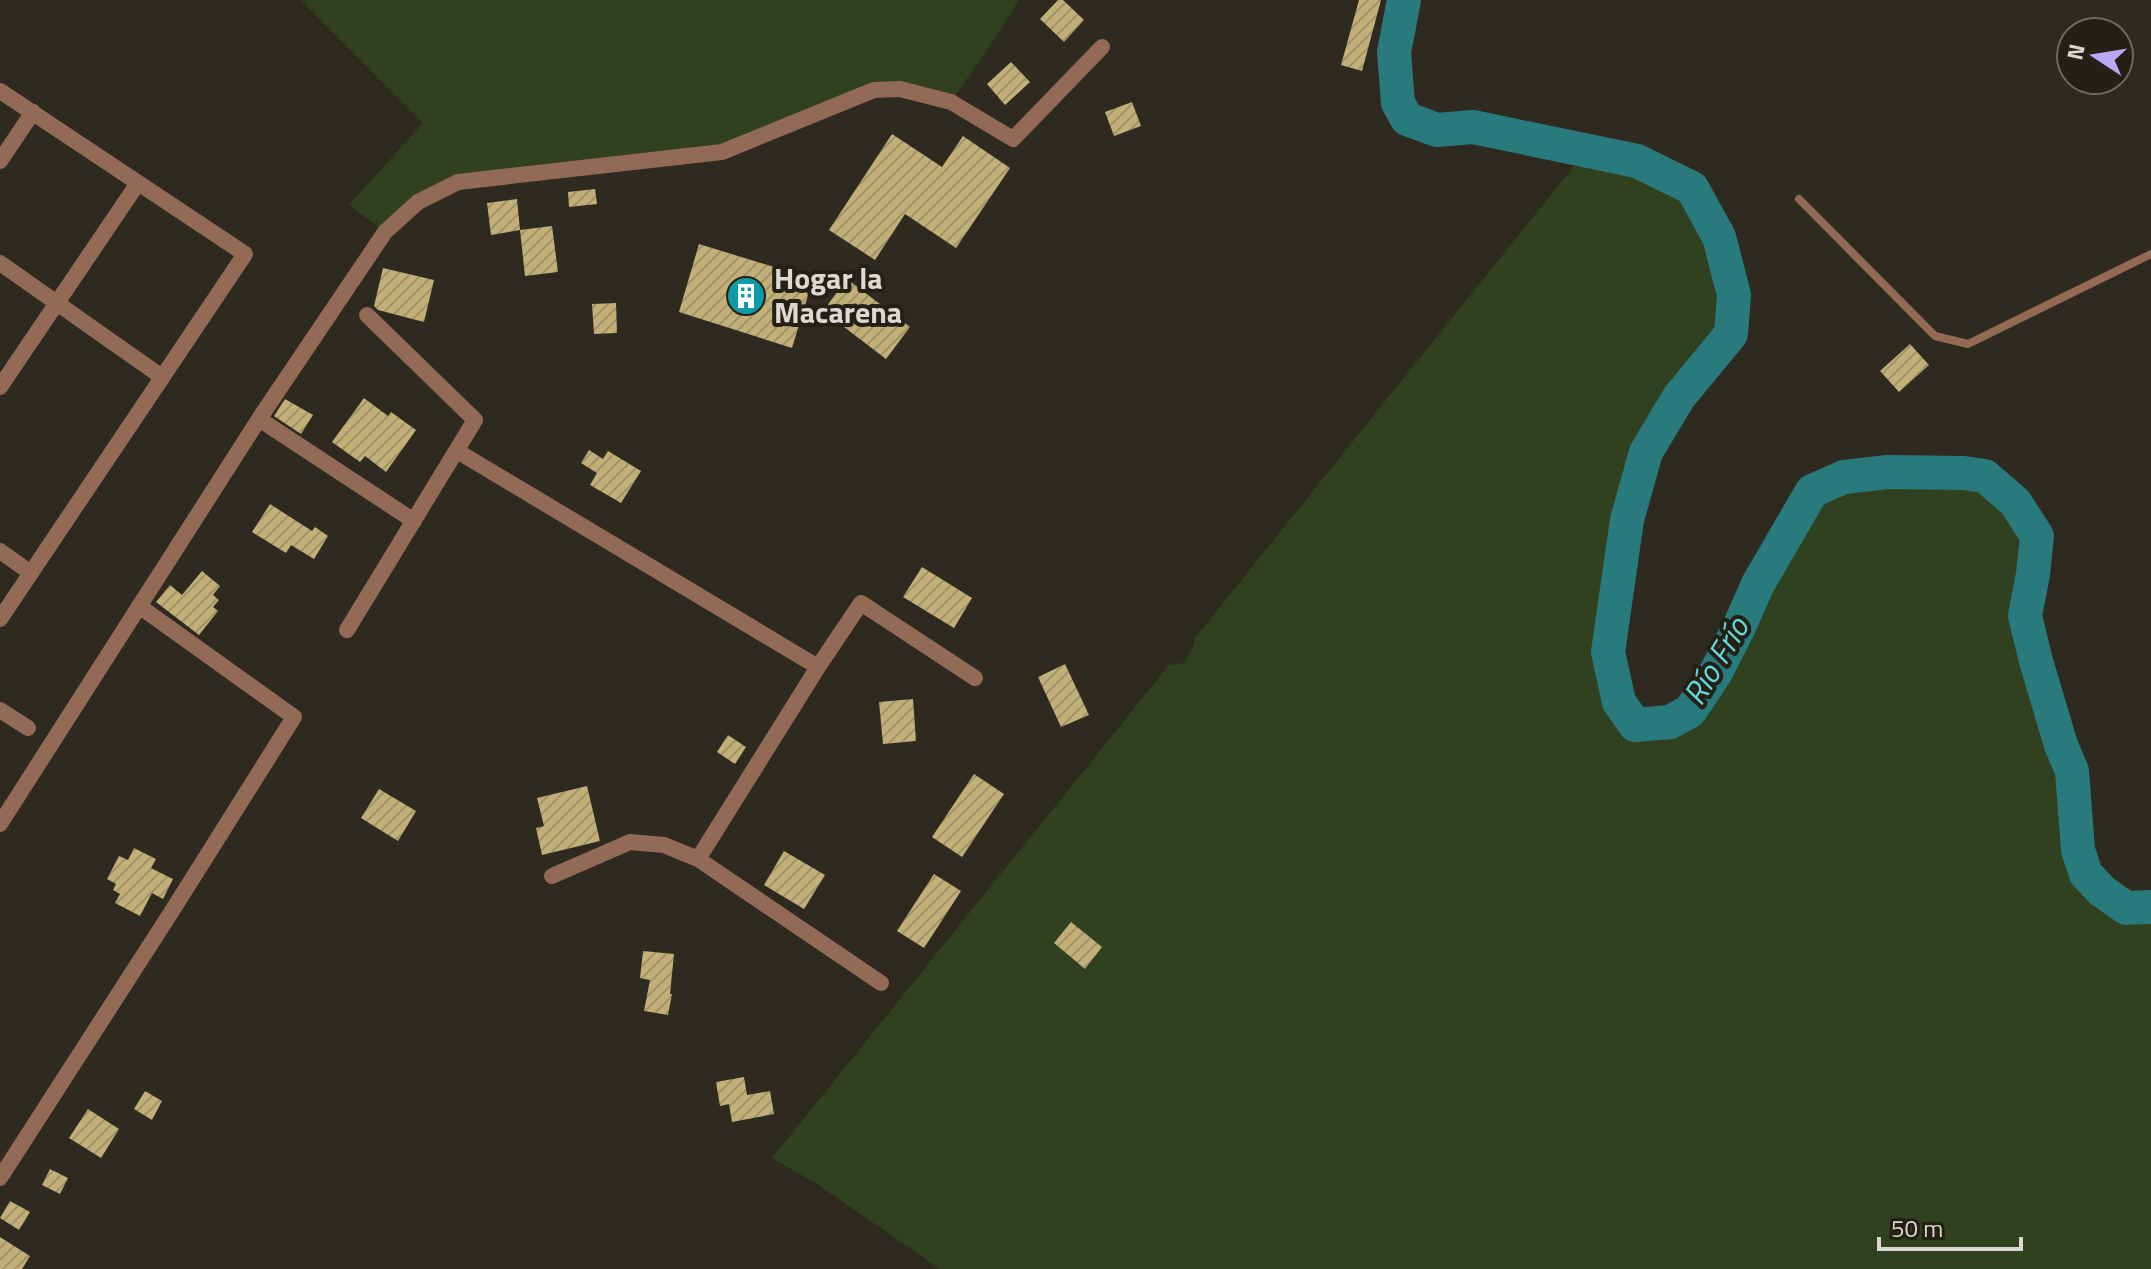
<svg xmlns="http://www.w3.org/2000/svg" width="2151" height="1269" font-family="'Titillium Web',sans-serif">
<style>
.grass{fill:#2f411f}
.lines{fill:none;stroke-linecap:round;stroke-linejoin:round}
.river{stroke:#297a7c;stroke-width:34}
.building{fill:url(#building-hatch)}
.lane{stroke:#936a55;stroke-width:8}
.street{stroke:#936a55;stroke-width:16}
.labels{text-anchor:middle;stroke-width:8;stroke-linejoin:round;paint-order:stroke}
.poi-label{font-size:30px;font-weight:bold;fill:#dbd9d2;stroke:#242015;text-anchor:start}
.water-label{font-size:32px;font-style:italic;fill:#62d9dc;stroke:#242015}
</style>
<defs>
<pattern id="building-hatch" width="6" height="6" patternUnits="userSpaceOnUse" patternTransform="scale(2)"><rect width="6" height="6" fill="#c2b078"/><path d="M-1 1l2-2M0 6l6-6M5 7l2-2" fill="none" stroke="#a2946a"/></pattern>
</defs>
<rect width="100%" height="100%" fill="#2e2a1f"/>
<path class="grass" d="M301 0H1019L998 34 951 102 900 89 722 152 458 182 385 232 349 205 423 123Z
M1586 151 1637 161 1692 188 1719 237 1734 295 1731 334 1679 397 1646 452 1627 520 1608 652 1619 702 1635 724 1670 722 1690 711 1716 672 1739 627 1758 584 1812 491 1844 477 1888 472 1964 473 1985 476 2015 502 2037 536 2033 574 2025 616 2036 661 2061 745 2072 771 2078 850 2086 874 2102 891 2126 908 2151 907V1269H940L817 1184 772 1158 1169 665 1184 663 1192 650 1195 638Z"/>
<g class="lines">
<path class="river" d="M1404 0 1394 52 1398 103 1407 119 1437 130 1473 127 1637 161 1692 188 1719 237 1734 295 1731 334 1679 397 1646 452 1627 520 1608 652 1619 702 1635 725 1670 722 1690 711 1716 672 1739 627 1758 584 1812 491 1844 477 1888 472 1964 473 1985 476 2015 502 2037 536 2033 574 2025 616 2036 661 2061 745 2072 771 2078 850 2086 874 2102 891 2126 908 2151 907"/>
</g>
<path class="building" d="M1058 0H1063L1084 20 1064 42 1040 19Z
M1359 0H1381L1362 71 1341 65Z
M1011 62 1030 82 1005 105 987 84Z
M1132 102 1141 126 1114 136 1105 112Z
M892 134 942 167 963 136 1010 168 956 248 905 214 875 260 829 230Z
M595 189 597 204 569 207 568 192Z
M517 199 520 230 491 235 487 203Z
M552 226 558 272 525 276 520 230Z
M699 244 813 279 792 348 679 312Z
M383 268 434 280 424 322 378 310 374 306Z
M847 279 910 327 886 359 823 311Z
M616 303 617 333 594 334 592 304Z
M1910 344 1929 365 1899 392 1880 371Z
M364 398 388 416 391 412 416 430 386 472 365 456 360 462 332 442Z
M285 399 313 415 301 434 274 416Z
M589 450 603 459 608 451 641 471 621 503 590 485 597 473 581 463Z
M270 504 312 531 315 527 328 536 314 559 291 545 286 553 252 532Z
M922 567 972 598 954 628 903 597Z
M202 571 220 586 213 595 219 600 213 607 218 611 199 635 156 602 170 585 182 595Z
M1065 664 1089 715 1061 727 1038 677Z
M913 699 916 741 883 744 879 702Z
M728 735 746 747 735 764 717 752Z
M974 774 1004 794 962 857 932 837Z
M587 786 600 841 542 855 536 828 544 826 537 798Z
M379 789 416 811 398 841 361 818Z
M134 848 156 859 151 868 173 879 163 899 152 893 140 916 115 903 120 894 113 890 116 884 107 879 119 856 128 860Z
M784 851 825 875 804 909 764 885Z
M934 874 961 891 924 948 897 931Z
M1071 922 1102 947 1085 969 1054 943Z
M643 951 674 954 670 994H672L668 1015 644 1011 650 980 640 978Z
M744 1077 747 1095 770 1091 774 1114 732 1122 729 1104 720 1106 716 1082Z
M145 1091 162 1101 152 1120 134 1109Z
M88 1109 119 1129 101 1158 69 1138Z
M50 1169 68 1178 60 1194 42 1185Z
M10 1201 30 1212 19 1230 0 1218Z
M0 1237 30 1256 22 1269H0Z"/>
<g class="lines">
<path class="lane" d="M1799 199 1935 336 1968 344 2151 254"/>
<path class="street" d="M0 91 245 254 0 619
M0 161 33 112
M0 263 162 377
M0 387 138 183
M259 419 414 521
M457 451 818 667
M0 551 31 573
M347 630 475 420 367 315
M0 710 28 728
M0 824 259 419 385 232 418 202 458 182 722 152 874 90 900 89 951 102 1013 139 1102 47
M698 859 818 667 861 603 975 678
M552 876 630 842 664 845 698 859 881 983
M0 1178 172 911 294 717 139 606"/>
</g>
<defs>
<symbol id="building-disc" viewBox="-11 -11 22 22"><circle r="9.5" fill="#0f9aa8" stroke="#242015"/><path d="M-4-6H4V6H1V3H-1V6H-4ZM-2.5-4.3h1.7v1.8h-1.7ZM.8-4.3h1.7v1.8H.8ZM-2.5-1h1.7V.8h-1.7ZM.8-1h1.7V.8H.8Z" fill="#fff"/></symbol>
</defs>
<g fill-rule="evenodd">
<use href="#building-disc" x="724" y="274" width="44" height="44"/>
</g>
<g class="labels">
<g class="poi-label">
<text x="774" y="289">Hogar la<tspan x="774" dy="34">Macarena</tspan></text>
</g>
<g class="water-label">
<text transform="translate(1716 661) rotate(-59)" y="11">Río Frío</text>
</g>
</g>
<g transform="translate(2095 56) rotate(282)"><circle r="38" fill="#242015" stroke="#6d6a61" stroke-width="2"/>
<path d="M0-6L14 30L0 20L-14 30Z" fill="#b7abf8"/>
<text y="-12" font-size="22" font-weight="bold" text-anchor="middle" fill="#dbd9d2">N</text>
</g>
<path d="M1879 1237v12h142v-12" fill="none" stroke="#dbd9d2" stroke-width="4"/>
<text x="1891" y="1237" font-size="24" fill="#dbd9d2" stroke="#242015" stroke-width="6" paint-order="stroke">50 m</text>
</svg>
